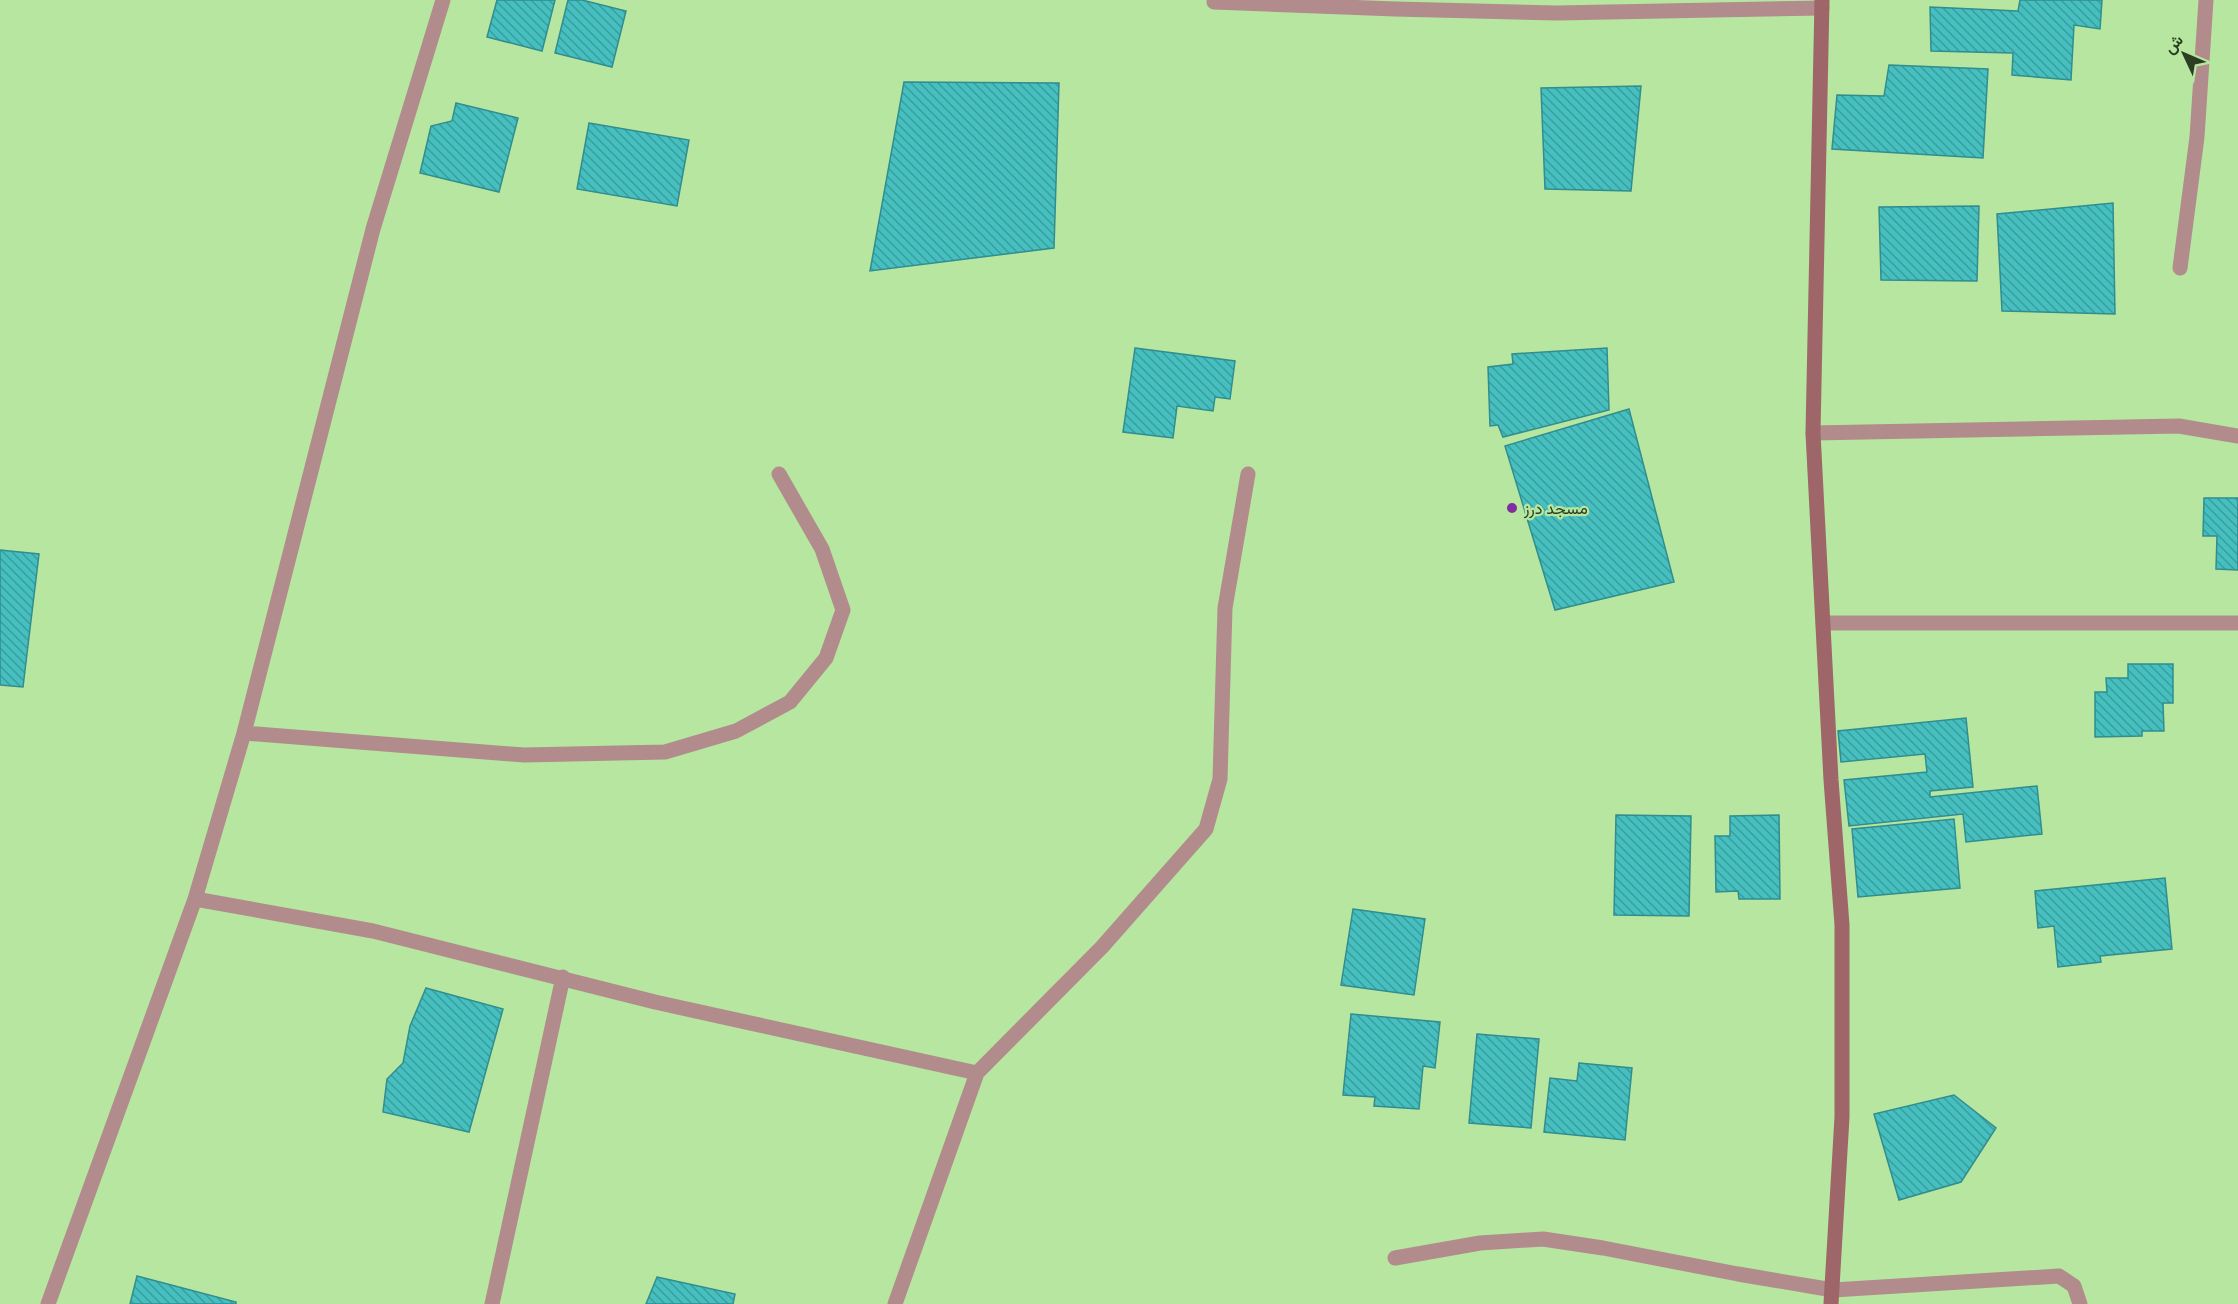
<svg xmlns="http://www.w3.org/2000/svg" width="2238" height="1304" font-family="'Golos Text',Vazirmatn,sans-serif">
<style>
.building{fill:url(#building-back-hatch);stroke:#318d8e;stroke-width:1.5}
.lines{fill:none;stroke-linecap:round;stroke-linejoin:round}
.street{stroke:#b28b8c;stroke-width:15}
.secondary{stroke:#9e6669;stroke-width:15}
.poi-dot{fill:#812f9e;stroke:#b6e6a0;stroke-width:2}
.labels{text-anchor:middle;stroke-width:4.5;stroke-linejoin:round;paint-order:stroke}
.poi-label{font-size:16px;fill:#2b3e22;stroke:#b6e6a0;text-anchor:start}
</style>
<defs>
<pattern id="building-back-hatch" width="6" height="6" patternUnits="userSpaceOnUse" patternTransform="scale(1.5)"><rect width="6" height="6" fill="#46bfc0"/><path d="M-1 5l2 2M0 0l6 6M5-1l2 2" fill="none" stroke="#3b9d9c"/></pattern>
</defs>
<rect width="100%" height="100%" fill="#b6e6a0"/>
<path class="building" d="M497 0H555L542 51 487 37Z
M568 0H582L626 11 612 67 555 53Z
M2020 0H2102L2100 29 2074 25 2071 80 2012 75 2013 53 1931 51 1930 7 2018 11Z
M1889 65 1988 69 1983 158 1832 149 1837 95 1884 96Z
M904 82 1059 83 1054 248 870 271Z
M1641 86 1631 191 1545 189 1541 88Z
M456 103 518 118 499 192 420 173 431 126 452 121Z
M589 123 689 140 677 206 577 189Z
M2113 203 2115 314 2002 311 1997 214Z
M1979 206 1977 281 1881 280 1879 207Z
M1135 348 1235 361 1230 399 1215 397 1213 411 1177 406 1173 438 1123 432Z
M1607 348 1609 410 1503 437 1498 425 1490 426 1488 367 1513 364 1512 354Z
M1629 409 1674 582 1555 610 1505 446Z
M2204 498H2238V570L2216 569 2217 536H2203Z
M0 550 39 554 23 687 0 685Z
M2128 664H2173V703H2163L2164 731H2142V736L2095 737V692H2107L2106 678H2128Z
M1966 718 1973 787 1930 791V797L2037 786 2042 834 1966 842 1963 814 1849 826 1844 780 1927 772 1925 754 1841 762 1838 731Z
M1616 815 1691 816 1689 916 1614 915Z
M1779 815 1780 899H1739L1738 891 1716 892 1715 836H1730V816Z
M1954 819 1960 888 1858 897 1852 829Z
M2165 878 2172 949 2100 956 2101 962 2058 967 2054 926 2038 928 2035 891Z
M1353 909 1425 919 1414 995 1341 985Z
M426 988 503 1009 469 1132 383 1112 387 1079 403 1063 410 1026Z
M1351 1014 1440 1022 1435 1068 1423 1066 1419 1109 1374 1106 1375 1097 1343 1095Z
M1477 1034 1539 1039 1531 1128 1469 1123Z
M1579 1063 1632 1068 1625 1140 1544 1132 1550 1078 1577 1081Z
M1954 1095 1996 1128 1961 1182 1899 1200 1874 1114Z
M137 1276 236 1302V1304H130Z
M657 1277 735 1294 733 1304H646Z"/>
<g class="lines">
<path class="street" d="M1214 2 1395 9 1557 13 1822 8
M2180 268 2197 137 2206 0
M1813 433 2179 426 2238 436
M1823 623H2238
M244 733 524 755 665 752 736 731 790 702 826 658 843 610 822 549 779 474
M195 899 373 931 655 1002 977 1073
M1395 1258 1480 1243 1543 1239 1603 1248 1738 1274 1833 1290 2059 1276 2074 1286 2080 1304
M48 1304 195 899 244 733 373 229 443 0
M492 1304 563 977
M895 1304 977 1073 1102 947 1206 829 1220 779 1225 608 1248 474"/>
<path class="secondary" d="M1822 0 1813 433 1831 780 1842 925V1117L1831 1304"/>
</g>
<circle class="poi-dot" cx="1512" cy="508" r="6"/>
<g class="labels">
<g class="poi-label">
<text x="1524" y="514">مسجد درز</text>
</g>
</g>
<g transform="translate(2184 54) rotate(314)" stroke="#b6e6a0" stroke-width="4.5" paint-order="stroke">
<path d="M0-4.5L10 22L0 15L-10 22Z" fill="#2b3e22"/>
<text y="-9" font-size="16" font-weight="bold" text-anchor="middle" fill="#2b3e22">ش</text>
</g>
</svg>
